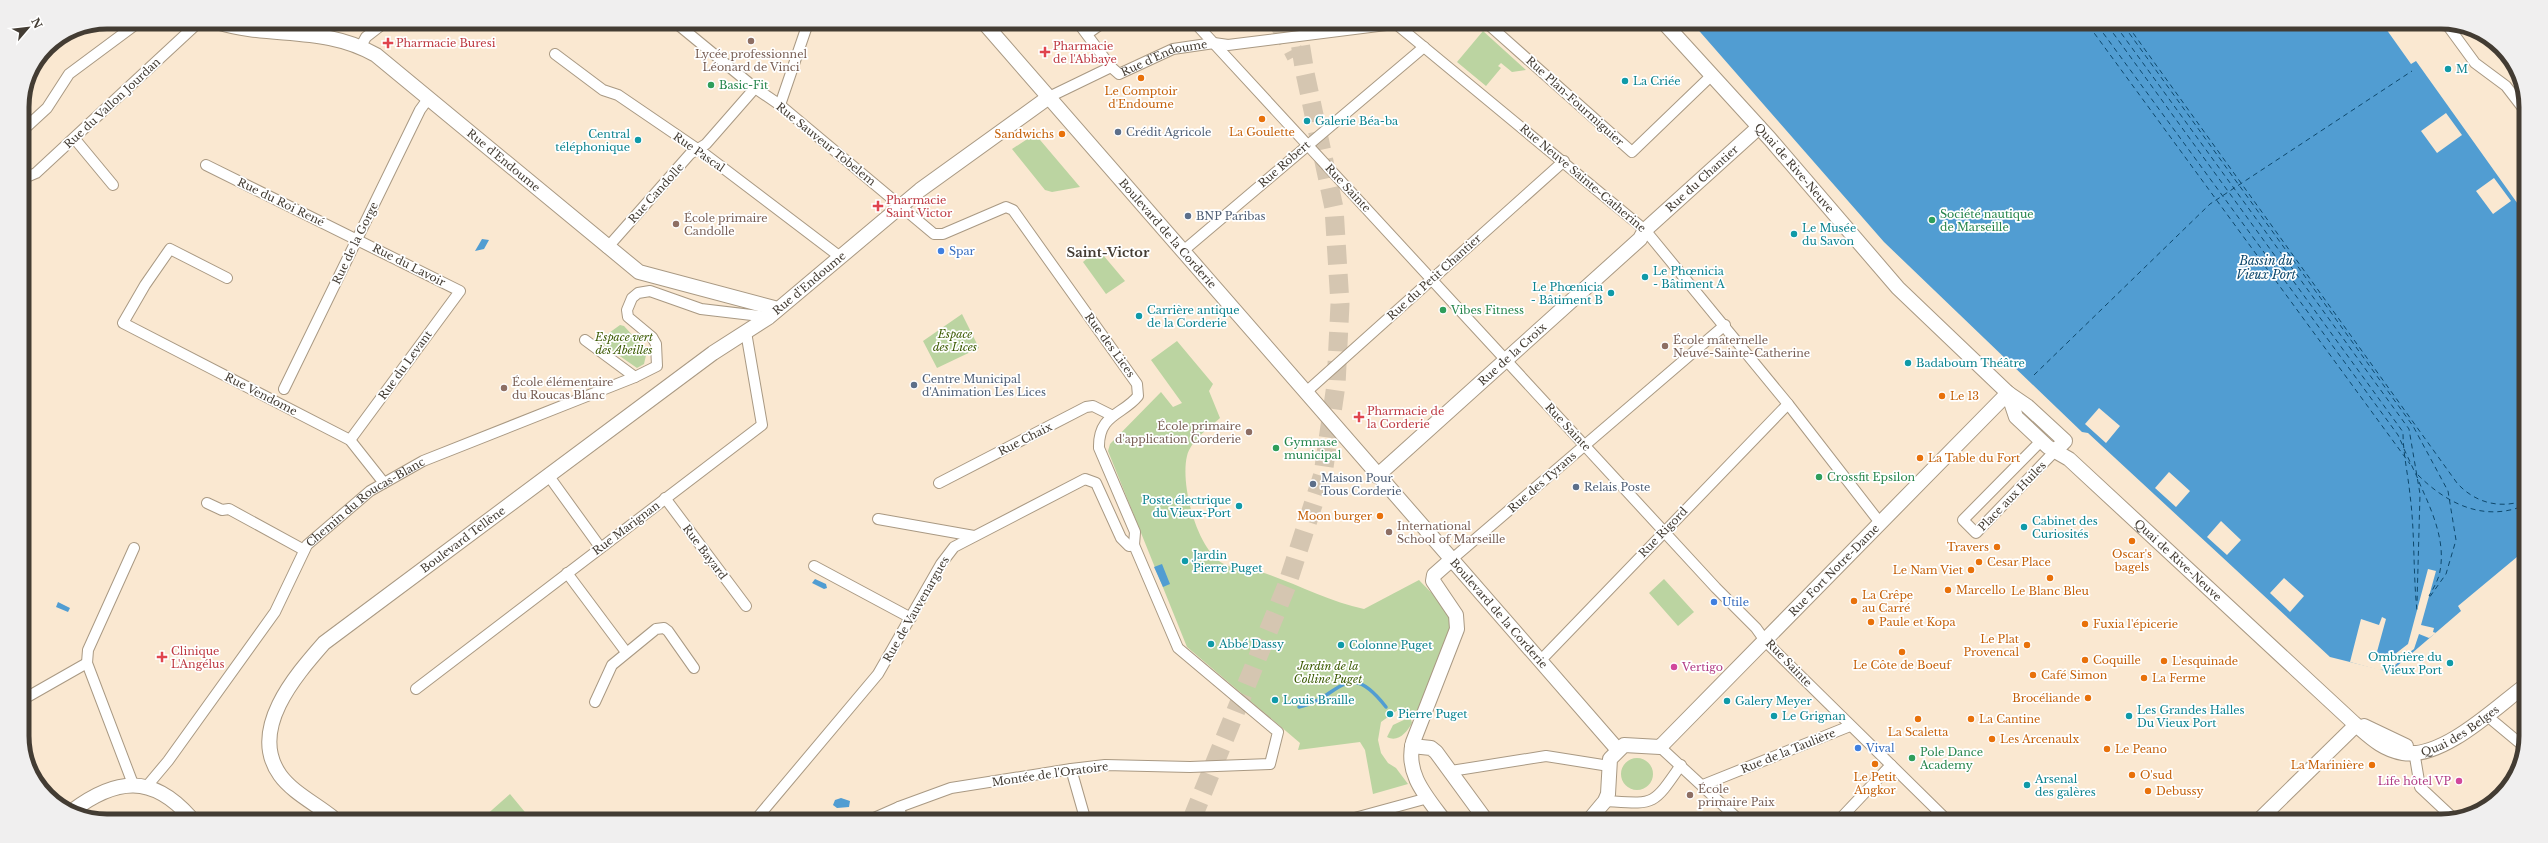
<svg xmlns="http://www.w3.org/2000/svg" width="2548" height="843" font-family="'Libre Baskerville',serif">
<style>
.green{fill:#bbd4a1}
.water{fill:#519dd2}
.pier{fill:#fae8d1}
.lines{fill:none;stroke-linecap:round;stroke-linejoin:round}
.stream{stroke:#519dd2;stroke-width:3.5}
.ferry{stroke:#0e486c;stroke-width:1;stroke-dasharray:5 4;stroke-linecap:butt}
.highway-tunnel{stroke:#d5c6b1;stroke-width:19;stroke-dasharray:19 10;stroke-linecap:butt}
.street-casing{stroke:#a99983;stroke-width:12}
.secondary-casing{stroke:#a99983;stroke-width:16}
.street{stroke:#fff;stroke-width:10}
.secondary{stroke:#fff;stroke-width:14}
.education-dot{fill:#8d6e63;stroke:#fff;stroke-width:1.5}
.health-dot{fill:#e0444e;stroke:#fff;stroke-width:1.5}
.culture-dot{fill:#0f9aa8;stroke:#fff;stroke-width:1.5}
.food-dot{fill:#e8710a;stroke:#fff;stroke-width:1.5}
.leisure-dot{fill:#2e9e5b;stroke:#fff;stroke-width:1.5}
.service-dot{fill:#5c6f8a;stroke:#fff;stroke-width:1.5}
.shop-dot{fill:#3f7fe0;stroke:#fff;stroke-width:1.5}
.hotel-dot{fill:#d1479c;stroke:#fff;stroke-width:1.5}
.labels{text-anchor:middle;stroke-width:3.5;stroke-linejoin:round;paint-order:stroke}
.health-label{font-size:11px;fill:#be3a42;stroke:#fff;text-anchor:start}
.education-label{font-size:11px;fill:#785e54;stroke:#fff;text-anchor:start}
.street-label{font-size:11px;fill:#433c33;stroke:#fff}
.culture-label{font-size:11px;fill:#0d838f;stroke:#fff;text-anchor:start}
.leisure-label{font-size:11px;fill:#27864d;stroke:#fff;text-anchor:start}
.food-label{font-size:11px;fill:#c56008;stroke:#fff;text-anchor:start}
.service-label{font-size:11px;fill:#4e5e75;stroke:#fff;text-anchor:start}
.shop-label{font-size:11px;fill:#366cbe;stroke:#fff;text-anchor:start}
.park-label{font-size:11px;font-style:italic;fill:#3b5a02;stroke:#fff}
.hotel-label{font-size:11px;fill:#b23c85;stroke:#fff;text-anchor:start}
.water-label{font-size:12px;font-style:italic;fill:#0e486c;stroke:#fff}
.quarter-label{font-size:13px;font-weight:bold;fill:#433c33;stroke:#fff}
.rim{fill:none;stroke:#433c33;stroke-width:5}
</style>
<rect width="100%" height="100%" fill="#fae8d1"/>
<path class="green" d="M1483 31 1526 70 1512 72 1501 63 1498 66 1501 68 1486 86 1457 62Z
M1035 134 1080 187 1052 192 1045 190 1012 149Z
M1098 249 1125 281 1106 294 1083 262Z
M962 314 979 348 937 368 923 341Z
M620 325 624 326 647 351 644 364 637 368 601 343 602 338Z
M1177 341 1213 384 1209 391 1220 418C1209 428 1191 440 1187 456 1180 484 1197 553 1226 565 1236 570 1250 568 1261 572 1295 583 1329 602 1364 609L1419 580C1431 593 1450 608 1451 627L1417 713 1399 709 1381 722 1378 740 1381 753 1388 763 1396 768 1408 784 1373 794 1365 750 1360 742 1298 750 1300 743 1187 647 1108 451 1110 444 1161 392 1173 407 1182 403 1151 360Z
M1664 579 1694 612 1678 626 1649 593Z
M1408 718 1411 719 1412 723C1407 732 1398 743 1387 737L1393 725Z
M1621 774a16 16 0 1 1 32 0a16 16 0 1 1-32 0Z
M510 794 529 817H484Z"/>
<path class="water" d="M1694 25 2384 26 2411 64 2416 61 2525 214 2523 552 2458 606 2461 611 2390 672 2330 657 2088 433 2082 432 1884 242Z
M482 239 489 240 484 249 475 251Z
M1162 564 1170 584 1163 587 1154 567Z
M815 579 826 584 827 588 824 589 812 583Z
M58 602 70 608 68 612 56 607Z
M22 608 30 612 28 620 22 619Z
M841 798 850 801 849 807 837 808 833 805 835 800Z"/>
<path class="pier" d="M2446 113 2462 135 2437 153 2421 131Z
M2494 178 2511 201 2493 214 2476 191Z
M2099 408 2120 426 2106 443 2085 424Z
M2169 472 2190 491 2176 507 2155 488Z
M2221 521 2241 540 2227 555 2207 537Z
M2428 569 2436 571 2421 625 2434 628 2433 632 2436 633 2429 638 2419 634 2414 649 2403 657 2404 660 2401 662 2400 661 2390 669 2379 670 2350 662 2361 619 2379 625 2382 617 2386 619 2375 659 2386 661 2408 644Z
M2284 578 2304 596 2290 612 2270 593Z"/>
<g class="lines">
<path class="stream" d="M1299 707C1341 698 1346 656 1386 707"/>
<path class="ferry" d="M2089 26 2410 464
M2098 26 2398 435 2403 446
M2108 26 2403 432C2403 454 2408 474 2410 495 2415 533 2413 573 2417 611
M2116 26 2409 429 2420 494 2417 603
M2124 26 2413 426 2448 491 2456 540 2446 574 2429 598
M2128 26 2457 483C2474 502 2498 509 2523 501
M2034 375 2210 204 2412 71
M2404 449 2418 479
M2418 475C2446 503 2483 522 2523 506
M2419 482C2431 509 2446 540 2440 571 2439 579 2433 589 2429 596"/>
<path class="highway-tunnel" d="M1279 24 1296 56
M1192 819 1287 585 1323 474 1336 385 1340 304 1334 208 1305 73 1297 24"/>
<defs>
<g id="street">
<path d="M676 23 755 88 780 105 934 234H943L1006 207 1013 210 1137 384 1138 396C1123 415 1098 414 1099 448L1135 532 1134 545"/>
<path d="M1079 24 1111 67"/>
<path d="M1196 24 1716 588 1756 628 1766 642 1947 820"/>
<path d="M1396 24 1645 230 1788 404 1881 524"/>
<path d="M1489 25 1632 152 1712 75"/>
<path d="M2448 26 2475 63 2506 86 2526 112"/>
<path d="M1087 34 1101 24"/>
<path d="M361 46 366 37 384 23"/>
<path d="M555 54 603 90 618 95 706 155 839 256"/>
<path id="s1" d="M1049 97 1111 67 1119 74 1173 49 1214 43 1228 45 1394 24"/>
<path d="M780 105 808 23"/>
<path d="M22 131 47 108 69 74 139 22"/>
<path d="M74 138 113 185"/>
<path d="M206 165 460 291 350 440"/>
<path d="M22 179 36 173 199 22"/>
<path d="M607 248 690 154 706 144 755 88"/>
<path d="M1183 251 1424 47"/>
<path d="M227 278 170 249 145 285 123 323 350 440 384 483"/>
<path d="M585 340 635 377"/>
<path d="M284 389 420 110 428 99"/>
<path d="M1305 393 1564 161"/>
<path d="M2041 441 1963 520 1976 533 2055 451"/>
<path d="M548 475 600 547"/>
<path d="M939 483 1086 407 1093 406 1111 415"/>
<path d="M665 498 746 606"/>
<path d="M207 503 222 510 229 509 304 550"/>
<path d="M878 519 974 536"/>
<path d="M1451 560 1725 325"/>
<path d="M814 566 911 618"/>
<path d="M567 573 626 652"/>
<path d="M1540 661 1788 404"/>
<path d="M416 689 762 425 746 332"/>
<path d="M22 700 87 663"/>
<path d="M595 702 612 665 656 629 664 628 668 631 694 668"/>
<path d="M2486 715 2522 745"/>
<path d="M1660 747 1739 820"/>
<path d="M2414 751 2420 787 2452 817"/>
<path d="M1071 769 1085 818"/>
<path d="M1451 771 1546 756 1609 766"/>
<path d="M133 784 87 663 88 650 134 548"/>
<path d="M1703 785 1850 726"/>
<path id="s2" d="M147 786 168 761 275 612 307 545 370 491 423 461 635 377 657 366 656 344 652 337 628 317 627 310 632 298 638 293 650 291 701 309 769 317"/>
<path d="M1605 801C1655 804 1652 807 1681 765"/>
<path d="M899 807 902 818"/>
<path d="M757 818 878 674 941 564 954 547 1085 479 1096 483 1121 538 1129 546 1134 545"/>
<path d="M874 818 899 807 951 788 1071 769 1105 765 1190 767 1270 764 1278 732 1178 648 1134 545"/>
<path d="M1351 819 1428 798"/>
<path d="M1839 820 1891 765"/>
</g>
<g id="secondary">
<path id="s3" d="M217 22C271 39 324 25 376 55L639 272 778 309"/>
<path id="s4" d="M985 24 1618 750"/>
<path id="s5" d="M1666 25 1770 139 1898 288 2008 393 2027 406 2065 441 2055 451"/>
<path id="s6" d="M2008 393 2016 417 2048 447 2069 459 2356 725C2370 737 2383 750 2403 753 2442 759 2493 710 2522 688"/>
<path id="s7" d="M1377 476 1640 239 1645 230 1759 127"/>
<path d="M2364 726 2406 746"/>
<path d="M1412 746 1431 748 1436 752 1485 819"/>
<path d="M72 811C116 778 152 774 190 817"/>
<path id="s8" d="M332 817C316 804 292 792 280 775 248 730 295 676 324 643L713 353 769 317 920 190 1049 97"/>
<path d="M1443 819C1425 795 1405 773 1413 742L1457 629 1456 615 1433 581 1434 575 1451 560"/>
<path id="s9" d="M1590 819 1605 801 1608 794 1610 759 1624 745 1660 747 2008 393"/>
<path d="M2258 821 2356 725"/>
</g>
</defs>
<use href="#street" class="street-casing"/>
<use href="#secondary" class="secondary-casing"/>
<use href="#street" class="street"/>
<use href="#secondary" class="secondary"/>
</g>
<g class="education-dot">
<circle cx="751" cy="41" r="4"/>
<circle cx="676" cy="224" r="4"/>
<circle cx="1665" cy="346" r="4"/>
<circle cx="504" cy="388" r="4"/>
<circle cx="1249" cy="432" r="4"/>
<circle cx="1389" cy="532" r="4"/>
<circle cx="1690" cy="795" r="4"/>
</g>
<g class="health-dot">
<path d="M386 37h4v4h4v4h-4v4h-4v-4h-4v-4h4z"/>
<path d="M1043 46h4v4h4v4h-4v4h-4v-4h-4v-4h4z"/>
<path d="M876 200h4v4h4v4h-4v4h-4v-4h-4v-4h4z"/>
<path d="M1357 411h4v4h4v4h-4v4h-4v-4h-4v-4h4z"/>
<path d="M160 651h4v4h4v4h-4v4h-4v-4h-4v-4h4z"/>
</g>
<g class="culture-dot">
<circle cx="2448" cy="69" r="4"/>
<circle cx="1625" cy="81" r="4"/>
<circle cx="1307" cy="121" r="4"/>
<circle cx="638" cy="140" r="4"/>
<circle cx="1794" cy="234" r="4"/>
<circle cx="1645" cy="277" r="4"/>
<circle cx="1611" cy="293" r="4"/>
<circle cx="1139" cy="316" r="4"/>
<circle cx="1908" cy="363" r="4"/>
<circle cx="1239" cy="506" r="4"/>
<circle cx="2024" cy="527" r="4"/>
<circle cx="1185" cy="561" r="4"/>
<circle cx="1211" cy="644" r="4"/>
<circle cx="1341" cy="645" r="4"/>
<circle cx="2450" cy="663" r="4"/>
<circle cx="1275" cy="700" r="4"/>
<circle cx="1727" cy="701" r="4"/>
<circle cx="1390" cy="714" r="4"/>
<circle cx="1774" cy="716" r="4"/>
<circle cx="2129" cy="716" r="4"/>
<circle cx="2027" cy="785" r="4"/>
</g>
<g class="food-dot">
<circle cx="1141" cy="78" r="4"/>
<circle cx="1262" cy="119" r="4"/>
<circle cx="1062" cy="134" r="4"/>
<circle cx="1942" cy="396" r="4"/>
<circle cx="1920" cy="458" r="4"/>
<circle cx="1380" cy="516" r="4"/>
<circle cx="2132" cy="541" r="4"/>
<circle cx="1997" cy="547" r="4"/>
<circle cx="1979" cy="562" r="4"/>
<circle cx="1971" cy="570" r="4"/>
<circle cx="2050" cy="578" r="4"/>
<circle cx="1948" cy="590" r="4"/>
<circle cx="1854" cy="601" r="4"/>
<circle cx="1871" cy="622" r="4"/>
<circle cx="2085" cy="624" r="4"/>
<circle cx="2027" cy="645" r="4"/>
<circle cx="1902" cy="652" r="4"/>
<circle cx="2085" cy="660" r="4"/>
<circle cx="2164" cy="661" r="4"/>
<circle cx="2033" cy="675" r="4"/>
<circle cx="2144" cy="678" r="4"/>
<circle cx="2088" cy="698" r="4"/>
<circle cx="1918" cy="719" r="4"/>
<circle cx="1971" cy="719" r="4"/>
<circle cx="1992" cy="739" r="4"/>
<circle cx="2107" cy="749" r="4"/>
<circle cx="1875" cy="764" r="4"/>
<circle cx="2372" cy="765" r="4"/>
<circle cx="2132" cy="775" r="4"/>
<circle cx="2148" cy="791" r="4"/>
</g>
<g class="leisure-dot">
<circle cx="711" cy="85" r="4"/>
<circle cx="1932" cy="220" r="4"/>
<circle cx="1443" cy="310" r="4"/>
<circle cx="1276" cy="448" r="4"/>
<circle cx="1819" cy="477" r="4"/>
<circle cx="1912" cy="758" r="4"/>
</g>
<g class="service-dot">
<circle cx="1118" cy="132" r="4"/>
<circle cx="1188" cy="216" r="4"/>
<circle cx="914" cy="385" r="4"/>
<circle cx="1313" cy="484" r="4"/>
<circle cx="1576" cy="487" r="4"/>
</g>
<g class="shop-dot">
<circle cx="941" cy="251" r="4"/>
<circle cx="1714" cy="602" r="4"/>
<circle cx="1858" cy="748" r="4"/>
</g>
<g class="hotel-dot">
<circle cx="1674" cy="667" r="4"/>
<circle cx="2459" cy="781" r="4"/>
</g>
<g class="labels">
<g class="health-label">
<text x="396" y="47">Pharmacie Buresi</text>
<text x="1053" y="50">Pharmacie<tspan x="1053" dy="13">de l'Abbaye</tspan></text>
<text x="886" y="204">Pharmacie<tspan x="886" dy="13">Saint Victor</tspan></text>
<text x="1367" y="415">Pharmacie de<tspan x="1367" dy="13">la Corderie</tspan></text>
<text x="171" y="655">Clinique<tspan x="171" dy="13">L'Angélus</tspan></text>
</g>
<g class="education-label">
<text x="751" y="58" text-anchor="middle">Lycée professionnel<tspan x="751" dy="13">Léonard de Vinci</tspan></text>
<text x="684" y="222">École primaire<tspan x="684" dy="13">Candolle</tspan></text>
<text x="1673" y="344">École maternelle<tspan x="1673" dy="13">Neuve-Sainte-Catherine</tspan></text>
<text x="512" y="386">École élémentaire<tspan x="512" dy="13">du Roucas Blanc</tspan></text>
<text x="1241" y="430" text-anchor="end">École primaire<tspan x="1241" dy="13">d'application Corderie</tspan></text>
<text x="1397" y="530">International<tspan x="1397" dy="13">School of Marseille</tspan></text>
<text x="1698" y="793">École<tspan x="1698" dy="13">primaire Paix</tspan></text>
</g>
<g class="street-label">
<text dy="4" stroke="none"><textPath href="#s1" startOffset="128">Rue d'Endoume</textPath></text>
<text transform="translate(1575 101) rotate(42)" y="4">Rue Plan-Fourmiguier</text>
<text transform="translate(112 103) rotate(-43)" y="4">Rue du Vallon Jourdan</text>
<text transform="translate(826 144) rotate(39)" y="4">Rue Sauveur Tobelem</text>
<text transform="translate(699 152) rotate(35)" y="4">Rue Pascal</text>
<text dy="4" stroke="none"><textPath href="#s3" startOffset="329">Rue d'Endoume</textPath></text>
<text transform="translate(1284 164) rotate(-41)" y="4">Rue Robert</text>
<text dy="4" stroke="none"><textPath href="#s5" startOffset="192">Quai de Rive-Neuve</textPath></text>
<text transform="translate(1583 178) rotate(40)" y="4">Rue Neuve Sainte-Catherine</text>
<text dy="4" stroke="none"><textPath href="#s7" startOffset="441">Rue du Chantier</textPath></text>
<text transform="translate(1348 188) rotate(47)" y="4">Rue Sainte</text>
<text transform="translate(656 193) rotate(-48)" y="4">Rue Candolle</text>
<text transform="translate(281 202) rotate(26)" y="4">Rue du Roi René</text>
<text dy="4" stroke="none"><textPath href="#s4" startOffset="278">Boulevard de la Corderie</textPath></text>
<text transform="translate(355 243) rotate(-64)" y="4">Rue de la Gorge</text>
<text transform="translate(409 265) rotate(27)" y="4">Rue du Lavoir</text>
<text transform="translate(1434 277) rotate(-42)" y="4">Rue du Petit Chantier</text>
<text dy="4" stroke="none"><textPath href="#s8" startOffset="822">Rue d'Endoume</textPath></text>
<text transform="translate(1110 345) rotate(54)" y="4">Rue des Lices</text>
<text dy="4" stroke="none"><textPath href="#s7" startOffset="182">Rue de la Croix</textPath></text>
<text transform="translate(405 365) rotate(-54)" y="4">Rue du Levant</text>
<text transform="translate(261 394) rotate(27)" y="4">Rue Vendome</text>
<text transform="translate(1568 427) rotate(47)" y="4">Rue Sainte</text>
<text transform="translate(1025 439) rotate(-27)" y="4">Rue Chaix</text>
<text transform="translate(1542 482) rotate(-41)" y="4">Rue des Tyrans</text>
<text transform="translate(2012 496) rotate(-46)" y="4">Place aux Huiles</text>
<text dy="4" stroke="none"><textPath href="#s2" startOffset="363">Chemin du Roucas-Blanc</textPath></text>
<text transform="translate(626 528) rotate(-37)" y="4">Rue Marignan</text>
<text transform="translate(1663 532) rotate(-46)" y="4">Rue Rigord</text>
<text dy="4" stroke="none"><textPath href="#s8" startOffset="391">Boulevard Tellène</textPath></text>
<text transform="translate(705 552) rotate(53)" y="4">Rue Bayard</text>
<text dy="4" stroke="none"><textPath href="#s6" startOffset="242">Quai de Rive-Neuve</textPath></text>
<text dy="4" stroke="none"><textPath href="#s9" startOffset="370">Rue Fort Notre-Dame</textPath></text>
<text transform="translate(916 609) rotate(-60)" y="4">Rue de Vauvenargues</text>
<text dy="4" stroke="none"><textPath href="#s4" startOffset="782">Boulevard de la Corderie</textPath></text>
<text transform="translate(1789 663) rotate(46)" y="4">Rue Sainte</text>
<text dy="4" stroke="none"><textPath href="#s6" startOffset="603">Quai des Belges</textPath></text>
<text transform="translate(1788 751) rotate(-22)" y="4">Rue de la Taulière</text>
<text transform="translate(1050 774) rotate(-8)" y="4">Montée de l'Oratoire</text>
</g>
<g class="culture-label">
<text x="2456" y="73">M</text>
<text x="1633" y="85">La Criée</text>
<text x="1315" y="125">Galerie Béa-ba</text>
<text x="630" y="138" text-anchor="end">Central<tspan x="630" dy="13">téléphonique</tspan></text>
<text x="1802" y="232">Le Musée<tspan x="1802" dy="13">du Savon</tspan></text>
<text x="1653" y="275">Le Phœnicia<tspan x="1653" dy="13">- Bâtiment A</tspan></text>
<text x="1603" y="291" text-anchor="end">Le Phœnicia<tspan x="1603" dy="13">- Bâtiment B</tspan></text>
<text x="1147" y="314">Carrière antique<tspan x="1147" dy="13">de la Corderie</tspan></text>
<text x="1916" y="367">Badaboum Théâtre</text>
<text x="1231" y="504" text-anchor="end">Poste électrique<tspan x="1231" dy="13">du Vieux-Port</tspan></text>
<text x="2032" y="525">Cabinet des<tspan x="2032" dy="13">Curiosités</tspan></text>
<text x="1193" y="559">Jardin<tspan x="1193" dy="13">Pierre Puget</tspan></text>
<text x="1219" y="648">Abbé Dassy</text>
<text x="1349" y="649">Colonne Puget</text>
<text x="2442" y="661" text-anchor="end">Ombrière du<tspan x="2442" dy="13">Vieux Port</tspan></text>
<text x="1283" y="704">Louis Braille</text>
<text x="1735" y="705">Galery Meyer</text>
<text x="2137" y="714">Les Grandes Halles<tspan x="2137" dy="13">Du Vieux Port</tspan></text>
<text x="1398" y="718">Pierre Puget</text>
<text x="1782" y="720">Le Grignan</text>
<text x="2035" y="783">Arsenal<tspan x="2035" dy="13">des galères</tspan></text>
</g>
<g class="leisure-label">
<text x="719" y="89">Basic-Fit</text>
<text x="1940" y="218">Société nautique<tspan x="1940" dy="13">de Marseille</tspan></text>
<text x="1451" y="314">Vibes Fitness</text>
<text x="1284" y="446">Gymnase<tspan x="1284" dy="13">municipal</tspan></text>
<text x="1827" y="481">Crossfit Epsilon</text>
<text x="1920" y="756">Pole Dance<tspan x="1920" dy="13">Academy</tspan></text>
</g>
<g class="food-label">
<text x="1141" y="95" text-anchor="middle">Le Comptoir<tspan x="1141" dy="13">d'Endoume</tspan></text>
<text x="1262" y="136" text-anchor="middle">La Goulette</text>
<text x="1054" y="138" text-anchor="end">Sandwichs</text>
<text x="1950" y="400">Le 13</text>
<text x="1928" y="462">La Table du Fort</text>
<text x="1372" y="520" text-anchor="end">Moon burger</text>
<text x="1989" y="551" text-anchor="end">Travers</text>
<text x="2132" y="558" text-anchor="middle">Oscar's<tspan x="2132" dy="13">bagels</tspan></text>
<text x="1987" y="566">Cesar Place</text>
<text x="1963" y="574" text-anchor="end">Le Nam Viet</text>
<text x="1956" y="594">Marcello</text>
<text x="2050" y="595" text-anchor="middle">Le Blanc Bleu</text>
<text x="1862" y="599">La Crêpe<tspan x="1862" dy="13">au Carré</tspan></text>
<text x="1879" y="626">Paule et Kopa</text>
<text x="2093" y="628">Fuxia l'épicerie</text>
<text x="2019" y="643" text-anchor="end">Le Plat<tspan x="2019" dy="13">Provencal</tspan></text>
<text x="2093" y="664">Coquille</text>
<text x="2172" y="665">L'esquinade</text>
<text x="1902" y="669" text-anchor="middle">Le Côte de Boeuf</text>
<text x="2041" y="679">Café Simon</text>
<text x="2152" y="682">La Ferme</text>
<text x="2080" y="702" text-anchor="end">Brocéliande</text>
<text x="1979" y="723">La Cantine</text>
<text x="1918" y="736" text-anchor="middle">La Scaletta</text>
<text x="2000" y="743">Les Arcenaulx</text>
<text x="2115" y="753">Le Peano</text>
<text x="2364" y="769" text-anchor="end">La Marinière</text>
<text x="2140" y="779">O'sud</text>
<text x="1875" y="781" text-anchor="middle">Le Petit<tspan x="1875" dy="13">Angkor</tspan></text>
<text x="2156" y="795">Debussy</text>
</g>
<g class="service-label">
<text x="1126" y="136">Crédit Agricole</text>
<text x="1196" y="220">BNP Paribas</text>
<text x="922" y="383">Centre Municipal<tspan x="922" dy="13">d'Animation Les Lices</tspan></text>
<text x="1321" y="482">Maison Pour<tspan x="1321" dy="13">Tous Corderie</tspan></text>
<text x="1584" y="491">Relais Poste</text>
</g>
<g class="shop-label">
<text x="949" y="255">Spar</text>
<text x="1722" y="606">Utile</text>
<text x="1866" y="752">Vival</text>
</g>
<g class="park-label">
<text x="955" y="338">Espace<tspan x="955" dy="13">des Lices</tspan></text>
<text x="624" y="341">Espace vert<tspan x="624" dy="13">des Abeilles</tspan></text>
<text x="1328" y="670">Jardin de la<tspan x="1328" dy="13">Colline Puget</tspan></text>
</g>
<g class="hotel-label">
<text x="1682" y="671">Vertigo</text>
<text x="2451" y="785" text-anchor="end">Life hôtel VP</text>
</g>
<g class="water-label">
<text x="2266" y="265">Bassin du<tspan x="2266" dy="14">Vieux Port</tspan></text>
</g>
<g class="quarter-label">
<text x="1108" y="257">Saint-Victor</text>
</g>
</g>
<path d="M0 0H2548V843H0ZM107 29H2441A78 78 0 0 1 2519 107V736A78 78 0 0 1 2441 814H107A78 78 0 0 1 29 736V107A78 78 0 0 1 107 29Z" fill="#f0efef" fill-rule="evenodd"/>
<path class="rim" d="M107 29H2441A78 78 0 0 1 2519 107V736A78 78 0 0 1 2441 814H107A78 78 0 0 1 29 736V107A78 78 0 0 1 107 29Z"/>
<g transform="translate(28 28) rotate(62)" stroke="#ffffff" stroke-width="3" paint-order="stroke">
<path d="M0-3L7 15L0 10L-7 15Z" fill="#433c33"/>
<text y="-6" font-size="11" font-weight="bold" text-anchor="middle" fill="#433c33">N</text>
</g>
</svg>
